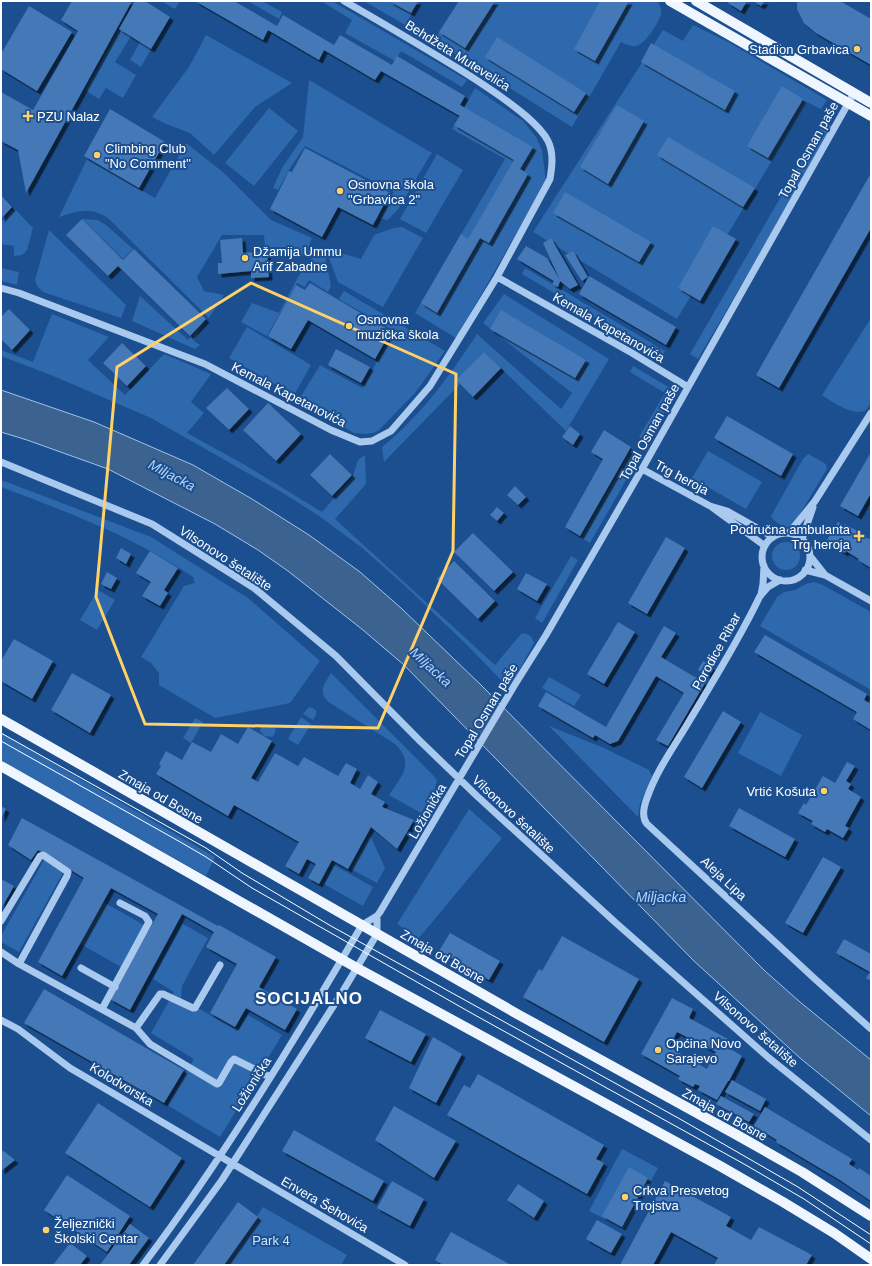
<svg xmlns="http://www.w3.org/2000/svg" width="872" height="1266" font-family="Helvetica,sans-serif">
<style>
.green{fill:#2e69ad}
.water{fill:#3c6290;stroke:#9cc4f0}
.building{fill:#4478b7;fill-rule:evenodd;filter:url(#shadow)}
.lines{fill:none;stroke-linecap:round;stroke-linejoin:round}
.minor{stroke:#a9c9ee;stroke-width:7}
.major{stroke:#f0f6ff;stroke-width:10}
.tram{stroke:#fff;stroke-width:1}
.marked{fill:none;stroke:#ffd166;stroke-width:3;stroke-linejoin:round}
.poi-dot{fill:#ffd166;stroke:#1b4f8f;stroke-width:1.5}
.labels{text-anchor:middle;stroke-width:4;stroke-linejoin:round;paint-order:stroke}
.poi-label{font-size:13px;fill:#fff;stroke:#1b4f8f;text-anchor:start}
.street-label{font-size:13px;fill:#fff;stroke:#1b4f8f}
.park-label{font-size:13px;fill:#cfe3fa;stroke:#1b4f8f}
.water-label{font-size:14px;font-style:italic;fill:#b5d3f5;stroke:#1b4f8f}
.district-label{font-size:17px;font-weight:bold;letter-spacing:1px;fill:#fff;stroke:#1b4f8f}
</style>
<defs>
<filter id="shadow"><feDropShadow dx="3.5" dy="3.5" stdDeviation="0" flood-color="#0009"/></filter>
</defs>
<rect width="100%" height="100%" fill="#1b4f8f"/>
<path class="green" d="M161 1H180L175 9Z
M248 1H262L282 12 279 19Z
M321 1H332L467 80 462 87 401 51 395 61 345 33 352 20Z
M364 1H419L405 25Z
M459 1H657C659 5 662 8 661 13 660 21 645 45 636 46 632 47 625 44 621 42L572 127 434 41Z
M693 25 728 42 827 100 821 109 807 102 677 319 533 232 663 30 683 41Z
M119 29 131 36 115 62 136 75 123 98 106 88 99 99 85 90Z
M206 35 292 83 255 107 214 155 190 133 166 124 152 117 189 67Z
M140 42 151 49 141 67 130 60Z
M309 80 430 152H432L399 208 389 219 386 220 380 218 394 192 305 146 292 165 278 190 273 188 282 168 303 137Z
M475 88 523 121 536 137 542 150 546 182 456 338 415 313 505 159 452 129Z
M269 108 298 131 254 186 225 163Z
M824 122 834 127 698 359 690 354Z
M186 143 224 173 271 220 312 238 308 248 309 255 292 256 285 247H265L264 235H222L197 277 204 291 224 295 209 318 109 219C90 206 80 211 59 217L87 159 155 198Z
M437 154 463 170 426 233 400 219Z
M14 208 33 228 27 250 22 255 14 256V246L1 244V222Z
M82 219 97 220 106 225 133 249 123 259Z
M402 227 423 238 383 307 338 282 329 258 328 254 330 252H337L361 259 374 235 394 228Z
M49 230 126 305 121 318 43 292 37 286 35 280Z
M317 252 325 256 331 286 328 292 309 280 305 287 297 283 267 336 241 322 252 303 279 313 298 277Z
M1 268 19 272 17 285 1 281Z
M525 268 665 351 662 357 522 274Z
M344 291 445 351 415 393 378 431C369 435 363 434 354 433L298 401 320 365 362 388 394 331 339 299Z
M504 294 609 359 566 431 484 352 456 380 460 384 384 462 382 447C422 415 450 375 477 334L561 409 572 393 483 323Z
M140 296 188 340 206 319 194 341 200 345 195 349 132 321Z
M52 314 109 337 88 360 125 395 164 354 211 374 191 402 204 413 187 433 245 465 322 512 353 476 358 460 365 455 366 484 335 519 495 665 522 633C529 634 532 636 534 643L512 683 504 679 501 680 464 642 403 584 361 547 319 516 283 493 151 418 51 375 1 356V350L33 362Z
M871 318V402C870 404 868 408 866 410 854 417 832 402 822 395Z
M247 327 311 365 294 395 229 358Z
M633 366 667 386C672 390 674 393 672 400L647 441 639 437 665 393 630 372Z
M632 448 641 454 590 543 581 538Z
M708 451 762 482 746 509 692 478Z
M808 454 826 464 827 469 792 527C784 528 775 523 771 516L803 459Z
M4 481 151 537 248 598 320 661 290 703 215 718 159 685V673L151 663 141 657 184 586 195 583 193 577C135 537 67 512 1 487V482Z
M772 556a14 14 0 1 1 28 0a14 14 0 1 1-28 0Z
M571 556 578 560 542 623 535 618Z
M814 582 823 585 871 612V690L760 626 777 597 784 592 795 590 806 584Z
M98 590 115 600 97 630 80 620Z
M331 673 433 775 437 780 434 792 421 813 389 795C402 775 415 764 395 744L330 703C317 692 324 685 331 673Z
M549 677 581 695 574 706 542 688Z
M310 707 316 710C317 714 315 717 313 720L303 714 307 709Z
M760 712 802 735 781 776 738 753Z
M301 717 311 724 298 745 288 739Z
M195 718 203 722 191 743 183 738Z
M273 725 276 730 274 735 272 737 264 736 260 731 261 727Z
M549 726 604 748 649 770 652 776 640 804 638 817Z
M1 733 215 857 206 876 1 760Z
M469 809 502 838 419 938 397 924Z
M370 835 385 868 377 883 351 869Z
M44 860 64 871 19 952 1 942V936Z
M334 865 373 887 363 906 324 884Z
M98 899 144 925 121 967 75 941Z
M183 924 208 938 182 986 181 998 237 1031 248 1015 282 1035 220 1137 167 1105 194 1059 151 1033 174 992 153 979Z
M622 1149 658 1168 625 1229 589 1211Z
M263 1207 275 1214 347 1255 341 1265H224Z"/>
<path class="water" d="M1 390 94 422 193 465 252 499 309 535 360 572 401 608 481 685 765 971 800 1002 871 1060V1116L800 1058 694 961 404 665 363 630 288 571 258 550 215 524 108 469 27 440 1 432Z"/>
<path class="building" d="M72 1H132L26 193 18 150 1 141V92L33 110 78 31 61 20Z
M135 1H145L170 17 151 49 119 29Z
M195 1H234L277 26 283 15 334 45 340 35 392 65 397 56 465 96 460 105 533 147 520 169 528 174 489 243 480 238 437 313 421 303 461 234 468 239 514 160 454 125 460 116 381 71 375 80 324 50 319 60 268 30 263 40Z
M389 1H418L411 13Z
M459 1H495L465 48 439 32Z
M600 1H629L595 61 574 49Z
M729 1H747L741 11 728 3Z
M753 1H765L761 6Z
M797 1H840L871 19V65L816 33 804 23 797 9Z
M29 6 72 32 37 91 1 69V54Z
M497 37 586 93 574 112 485 57Z
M651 43 735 91 725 110 641 62Z
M782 86 803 99 768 158 747 146Z
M617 105 644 121 608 184 580 167Z
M110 109 165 142 139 188 84 156Z
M668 137 755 188 743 207 657 155Z
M305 148 390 193 373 225 338 207 322 237 270 209 289 171 292 172Z
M871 173V228L779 388 756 375Z
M565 192 651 242 639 262 553 213Z
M1 195 12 207 1 219Z
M82 219 123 260 134 249 206 319 190 336 118 266 108 276 66 235Z
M713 226 736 239 700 301 678 288Z
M242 238 243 253 267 251 269 277 251 278V271L218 274V263H222L220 240Z
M551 238 578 285 570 289 560 281 558 287 552 284 554 281 517 259 526 246 547 258 560 280 543 243Z
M573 251 588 277 582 281 565 255Z
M589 276 676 327 666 345 579 294Z
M310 283 391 331 375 359 308 320 291 349 268 336 296 285 305 290Z
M9 309 30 330 12 350 1 339V317Z
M501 310 586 360 575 378 490 329Z
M122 343 146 366 127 386 103 363Z
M336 349 370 367 361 383 328 365Z
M484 352 501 368 473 397 456 380Z
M227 388 249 409 229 430 206 408Z
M268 403 301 434 276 461 243 430Z
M727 416 793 454 781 476 714 438Z
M570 426 580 434 573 445 562 437Z
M604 430 631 447 580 536 565 527 603 459 591 452Z
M871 452V493L858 516 840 506Z
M330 454 352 475 332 496 310 475Z
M515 486 526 497 518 505 507 495Z
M497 507 504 513 497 521 490 515Z
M838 522 844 526 845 524 859 532 858 533 871 540V568L858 560 859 559 846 551 845 553 831 545 832 543 827 540Z
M473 533 513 572 494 591 454 552Z
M666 537 685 548 647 614 628 603Z
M121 548 131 554 126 564 116 558Z
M150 551 178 568 164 590 168 593 160 606 142 596 151 582 136 573Z
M454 561 495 601 478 619 437 579Z
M107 572 117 578 111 589 101 584Z
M526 573 547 584 537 601 517 589Z
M618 622 635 632 604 684 587 674Z
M664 626 676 633 661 657 705 683 668 746 656 740 684 693 656 676 618 741 610 744 595 735 593 738 538 706 546 692 606 727Z
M765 635 867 694 864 700 871 704V730L853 719 857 712 754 652Z
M14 639 53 661 32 699 1 681V661Z
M703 661 712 667 707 675 698 670Z
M72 673 111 695 90 733 51 710Z
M723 711 741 722 702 788 684 777Z
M248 727 272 741 251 778 258 782 275 753 298 766 304 757 338 776 346 763 357 769 350 783 360 789 368 775 378 782 371 794 385 802 382 807 414 820 397 849 371 827 348 869 332 860 319 884 308 878 316 864 307 859 299 874 285 866 299 842 234 805 228 816 156 774 161 766 159 764 166 751 182 760 192 742 211 752 221 734 238 744Z
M847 762 855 766 846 781 851 784 848 789 861 797 845 826 849 828 843 838 827 829 825 832 811 824 813 821 798 813 804 803 806 805 823 776 835 783Z
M1 806 6 809 1 819Z
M739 808 795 839 785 857 729 826Z
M22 818 218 926 219 925 276 957 259 987 297 1009 285 1030 246 1008 235 1027 210 1013 237 964 206 947 214 932 182 914 130 1010 110 999 158 914 111 888 62 976 38 962 84 878 38 850 31 860 8 845Z
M823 857 841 867 803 933 785 923Z
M1 879 14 886 1 909Z
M450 933 500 961 489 980 439 951Z
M562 936 639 979 604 1042 523 997 539 969 542 971Z
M844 939 871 954V981L866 978 870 972 836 953Z
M44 989 184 1070 164 1103 24 1023Z
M672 998 693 1009 689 1018 728 1039 724 1045 742 1056 729 1081H728L717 1100 698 1090 700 1086 695 1084 693 1087 678 1079 680 1076 641 1054ZM677 1032 716 1052 707 1069 669 1047Z
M380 1010 426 1034 411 1062 365 1038Z
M433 1037 462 1054 436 1103 409 1088Z
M478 1074 604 1145 596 1159 604 1163 587 1194 447 1115 464 1085 470 1088Z
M732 1080 766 1099 760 1111 725 1092Z
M721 1096 754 1114 749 1122 716 1104Z
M98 1103 182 1158 150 1207 65 1153Z
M394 1106 456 1141 434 1178 375 1140Z
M765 1107 852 1159 849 1164 858 1170 859 1168 871 1176V1201L840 1180 776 1142 777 1140 754 1126Z
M294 1130 384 1181 373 1201 282 1151Z
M1 1150 5 1152 15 1160 1 1171Z
M629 1167 648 1178 622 1227 602 1216Z
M67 1175 130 1216 107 1252 44 1210Z
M392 1181 424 1199 410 1226 377 1208Z
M665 1181 731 1217 726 1226 751 1240 759 1227 812 1255 806 1265H714L718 1258 671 1232 653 1265H620Z
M518 1184 544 1201 534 1218 507 1200Z
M238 1202 258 1217 224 1265H193Z
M597 1220 622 1234 611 1253 586 1239Z
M130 1224 149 1238 129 1265H100Z
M451 1232 511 1265H443L435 1260Z
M70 1243 87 1256 80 1265H53Z"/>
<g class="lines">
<path class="minor" d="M497 277 632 353 688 387
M1 288 19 293 205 364 331 430 360 442 372 441 391 431 430 386 497 277 550 179C552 167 554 153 548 141 543 131 534 123 526 116 505 98 483 84 459 69 421 46 383 23 344 1
M1 462 152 524 254 588 336 656 420 741 477 796 616 923 769 1058 871 1140
M642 469 710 506 727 511 773 537
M713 508 765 546
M789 533 815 501 871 413
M762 557a24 24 0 1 1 48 0a24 24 0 1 1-48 0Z
M802 539 813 507
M810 556 825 575 871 601
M805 570 825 575
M780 580 768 587 760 596C740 638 715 678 691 718 676 744 657 769 647 798 644 806 641 817 647 824L815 979 871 1029
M761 595 763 584 764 566
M1 921 40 856 43 855 68 872 67 876 19 964
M1 952 19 964 136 1028 150 1044 217 1084 219 1083 231 1062 234 1059 270 1077
M81 968 115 987
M102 1009 149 922 145 916 120 903
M1 1020 18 1029 70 1068 405 1265
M136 1028 160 994H163L193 1008H195L220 965
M143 1265C224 1157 294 1041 362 925L377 916 380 912 514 686 546 635 642 469 854 93
M160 1265 222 1180 343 991 377 934V916"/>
<path class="major" d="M670 1 871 116
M696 1 871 103
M1 719 519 1015 737 1135 802 1172 871 1216
M1 766 357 968 720 1166 783 1202 834 1233 871 1259"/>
<path class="tram" d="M1 733 206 848 242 873 331 926 680 1119 798 1187 871 1235
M1 741 182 843 206 857 252 888 473 1014 744 1164 804 1199 871 1244"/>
</g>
<path class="marked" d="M251 283 456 374 453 551 378 728 145 724 96 597 117 367Z"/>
<g class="poi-dot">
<circle cx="857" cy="49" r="4"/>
<path d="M26 110h4v4h4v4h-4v4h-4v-4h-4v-4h4z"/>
<circle cx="97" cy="155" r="4"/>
<circle cx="340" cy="191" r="4"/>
<circle cx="245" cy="258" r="4"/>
<circle cx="349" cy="326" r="4"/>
<path d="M857 530h4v4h4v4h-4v4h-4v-4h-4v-4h4z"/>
<circle cx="824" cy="791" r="4"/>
<circle cx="658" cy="1050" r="4"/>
<circle cx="625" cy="1197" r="4"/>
<circle cx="46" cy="1230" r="4"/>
</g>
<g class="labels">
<g class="poi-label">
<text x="849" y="54" text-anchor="end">Stadion Grbavica</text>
<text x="37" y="121">PZU Nalaz</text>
<text x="105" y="153">Climbing Club<tspan x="105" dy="15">"No Comment"</tspan></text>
<text x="348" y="189">Osnovna škola<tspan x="348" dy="15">"Grbavica 2"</tspan></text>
<text x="253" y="256">Džamija Ummu<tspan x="253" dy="15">Arif Zabadne</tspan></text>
<text x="357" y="324">Osnovna<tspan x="357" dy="15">muzička škola</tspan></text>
<text x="850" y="534" text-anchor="end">Područna ambulanta<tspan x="850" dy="15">Trg heroja</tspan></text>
<text x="816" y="796" text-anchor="end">Vrtić Košuta</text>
<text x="666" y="1048">Općina Novo<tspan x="666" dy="15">Sarajevo</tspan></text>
<text x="633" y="1195">Crkva Presvetog<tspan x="633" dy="15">Trojstva</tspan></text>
<text x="54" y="1228">Željeznički<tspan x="54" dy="15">Školski Centar</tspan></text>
</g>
<g class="street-label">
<text transform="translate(458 55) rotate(32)" y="5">Behdžeta Mutevelića</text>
<text transform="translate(808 150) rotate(-61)" y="5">Topal Osman paše</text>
<text transform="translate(609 327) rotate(30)" y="5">Kemala Kapetanovića</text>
<text transform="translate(289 394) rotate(27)" y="5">Kemala Kapetanovića</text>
<text transform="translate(649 432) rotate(-61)" y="5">Topal Osman paše</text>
<text transform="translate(682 477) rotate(28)" y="5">Trg heroja</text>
<text transform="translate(226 558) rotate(33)" y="5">Vilsonovo šetalište</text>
<text transform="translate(716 651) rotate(-61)" y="5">Porodice Ribar</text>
<text transform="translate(486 711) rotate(-59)" y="5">Topal Osman paše</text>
<text transform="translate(161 796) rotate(30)" y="5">Zmaja od Bosne</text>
<text transform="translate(427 811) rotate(-60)" y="5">Ložionička</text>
<text transform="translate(514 814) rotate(43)" y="5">Vilsonovo šetalište</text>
<text transform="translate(724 878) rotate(43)" y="5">Aleja Lipa</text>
<text transform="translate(443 956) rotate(30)" y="5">Zmaja od Bosne</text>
<text transform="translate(756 1029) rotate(41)" y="5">Vilsonovo šetalište</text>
<text transform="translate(122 1084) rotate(31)" y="5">Kolodvorska</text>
<text transform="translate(251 1084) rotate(-58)" y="5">Ložionička</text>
<text transform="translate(725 1114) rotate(29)" y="5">Zmaja od Bosne</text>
<text transform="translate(325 1204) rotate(30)" y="5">Envera Šehovića</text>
</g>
<g class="park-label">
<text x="271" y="1245">Park 4</text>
</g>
<g class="water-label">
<text transform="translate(172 475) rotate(28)" y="5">Miljacka</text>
<text transform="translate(431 667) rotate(43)" y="5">Miljacka</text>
<text x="661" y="902">Miljacka</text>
</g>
<g class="district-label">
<text x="309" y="1004">SOCIJALNO</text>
</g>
</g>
<rect width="872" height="1266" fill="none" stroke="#ffffff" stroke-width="4"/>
</svg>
